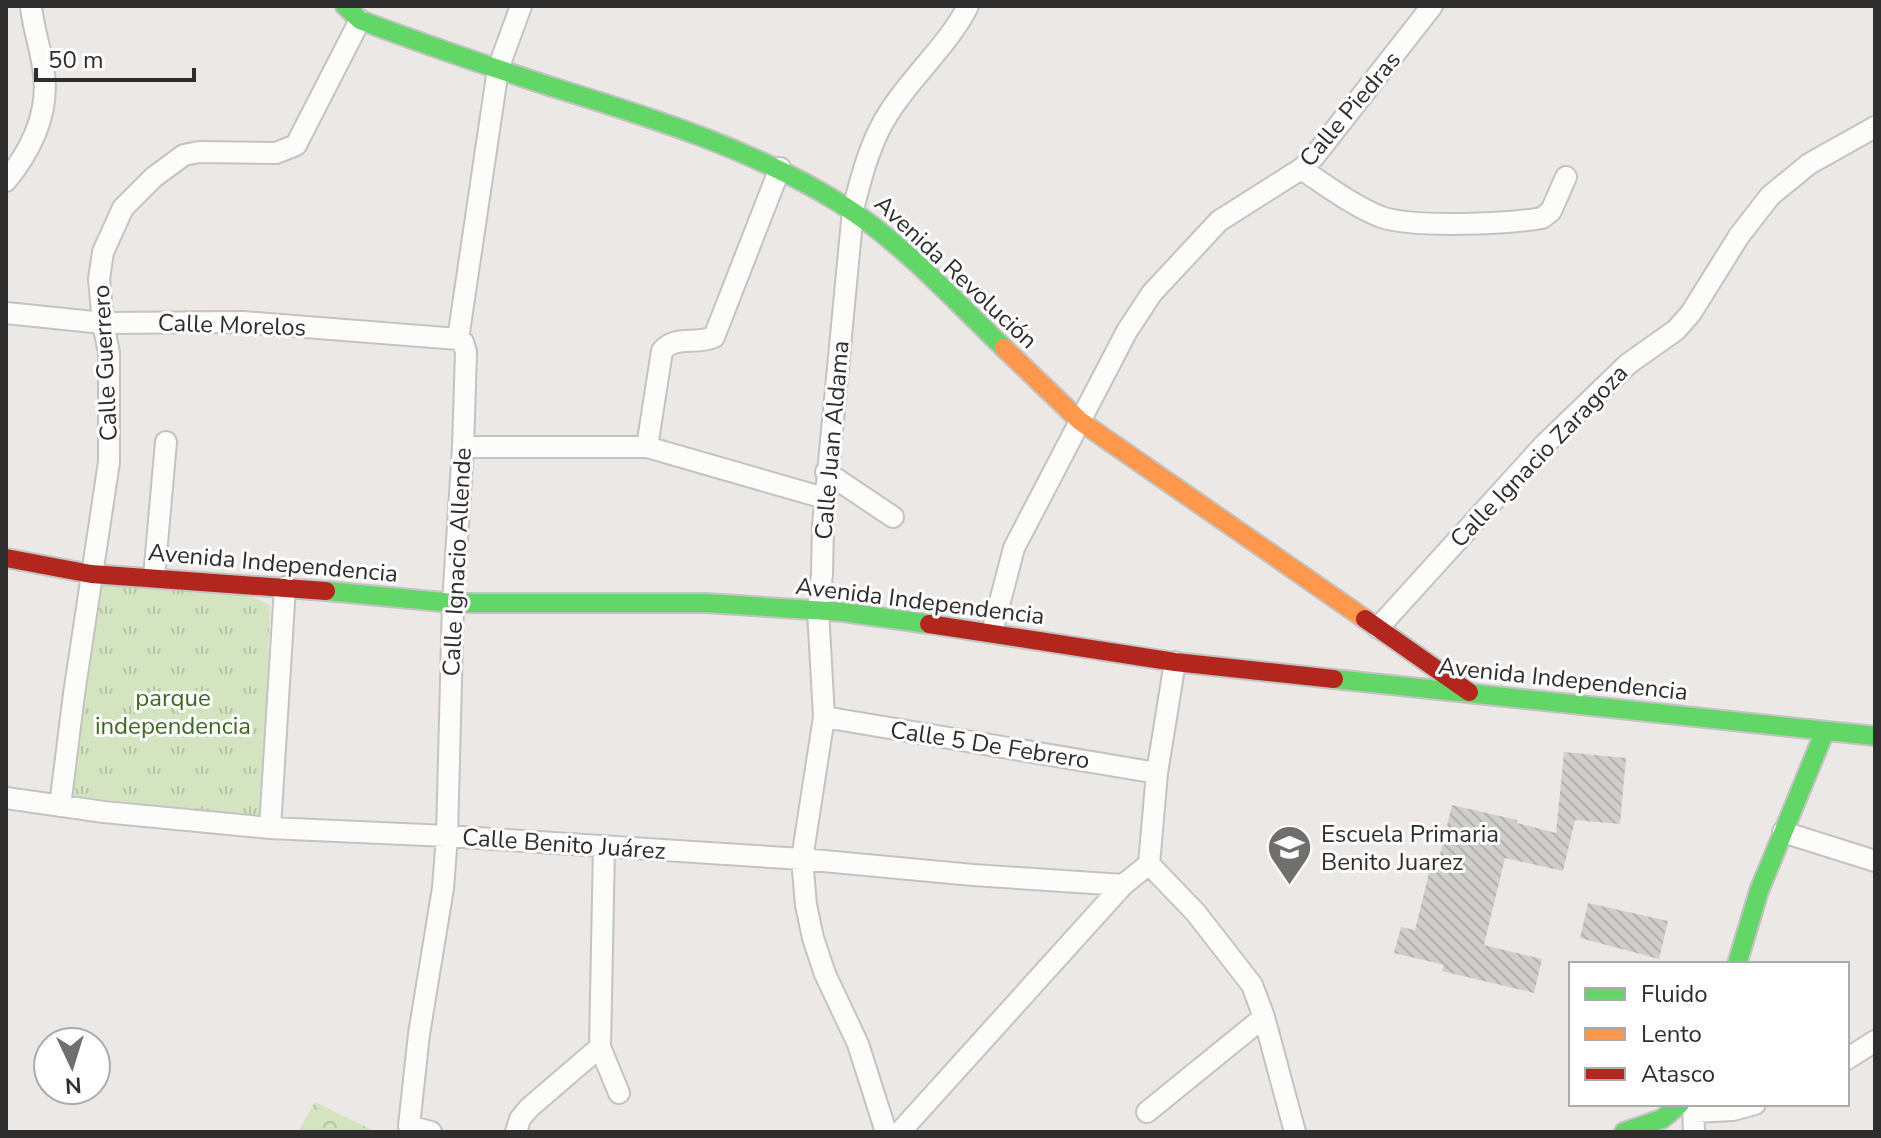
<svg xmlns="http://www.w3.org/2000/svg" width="1881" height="1138" font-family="'Nunito Sans',sans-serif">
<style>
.forest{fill:url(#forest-crowns)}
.park{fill:url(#park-tufts)}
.building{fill:url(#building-back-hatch)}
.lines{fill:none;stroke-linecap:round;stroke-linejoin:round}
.street-casing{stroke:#c4c3c3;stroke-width:24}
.fast-casing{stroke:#c4c3c3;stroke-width:22}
.slow-casing{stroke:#c4c3c3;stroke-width:22}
.jam-casing{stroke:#c4c3c3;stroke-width:22}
.street{stroke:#fcfcfb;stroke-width:20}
.fast{stroke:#63d668;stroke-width:18}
.slow{stroke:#ff974d;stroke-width:18}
.jam{stroke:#b3261e;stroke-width:18}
.labels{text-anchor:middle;stroke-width:6;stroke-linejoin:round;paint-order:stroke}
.street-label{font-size:24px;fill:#2e2e2e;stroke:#fff}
.park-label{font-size:24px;fill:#3c6821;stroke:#fff}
.poi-label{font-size:24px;fill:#2e2e2e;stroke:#fff;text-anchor:start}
</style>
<defs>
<pattern id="forest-crowns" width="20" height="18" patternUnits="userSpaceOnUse" patternTransform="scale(2)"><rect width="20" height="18" fill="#d4e4c1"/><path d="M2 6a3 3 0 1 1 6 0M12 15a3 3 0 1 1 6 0" fill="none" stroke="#b6c4a6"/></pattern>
<pattern id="park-tufts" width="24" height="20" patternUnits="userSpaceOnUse" patternTransform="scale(2)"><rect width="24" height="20" fill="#d4e4c1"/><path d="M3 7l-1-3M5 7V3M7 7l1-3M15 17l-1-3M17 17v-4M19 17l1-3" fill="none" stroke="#b6c4a6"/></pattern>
<pattern id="building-back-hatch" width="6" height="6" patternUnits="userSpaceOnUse" patternTransform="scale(2)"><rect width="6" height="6" fill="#d0cecb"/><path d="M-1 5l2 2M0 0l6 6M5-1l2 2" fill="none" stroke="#b3b1af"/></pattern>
</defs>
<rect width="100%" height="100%" fill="#ebe8e5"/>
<path class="forest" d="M315 1102 376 1132H298Z"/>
<path class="park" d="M93 580 234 589 270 605 262 816 70 796Z"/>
<path class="building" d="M1564 752 1626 758 1620 824 1575 820 1563 871 1505 858 1484 945 1542 959 1534 993 1442 971 1444 965 1394 953 1401 927 1415 930 1431 865 1437 867 1452 805 1517 820V823L1556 833Z
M1588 903 1668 921 1659 959 1580 938Z"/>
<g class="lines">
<defs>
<path id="street" d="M1301 169C1326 185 1353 206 1381 217 1413 228 1506 224 1542 218L1551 211 1566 177
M6 181C32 149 51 110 43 67 40 46 33 27 31 6
M6 313 103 323 243 322 458 339
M463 447H647L824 498
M647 447 662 351C674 335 696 345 714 337L780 168
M826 472 893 517
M154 577 166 442
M1378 628 1543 446 1628 364 1676 330 1691 313 1739 236 1770 196 1809 164 1875 127
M992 632 1014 548 1127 331 1152 293 1219 221 1301 169 1313 158 1432 6
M824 717 1157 773
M6 798 104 812 270 828 447 836 802 859 973 875 1123 885
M60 806 74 694 109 462V353L103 323 99 279 103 252 123 208 154 177 184 155 199 152 276 153 296 145 360 20
M270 828 285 587
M1783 832 1875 861
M1149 864 1196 913 1252 985 1264 1017 1295 1132
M1149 864 1157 773 1175 662
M600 1047 619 1093
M1847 1059 1875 1041
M1693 1104 1694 1132
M1147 1112 1264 1017
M1694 1112 1733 1110 1755 1104
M409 1126 419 1034 443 888 447 836 453 603 463 447 466 352 463 342 458 339 498 69 521 6
M409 1126 431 1132
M516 1132 520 1119 529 1108 600 1047 604 847
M886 1132 858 1044 825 974 813 938 806 905 802 859 824 717 818 610 822 574 823 525 853 210C861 177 871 139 890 111 913 75 949 44 968 6
M900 1132 1123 885 1149 864"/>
<path id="fast" d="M345 6 360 20C423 44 485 65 549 86 649 117 751 148 841 204 902 242 952 298 1004 348
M326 591 453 603H705L843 612 929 624
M1334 679 1875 736
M1737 964 1759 891 1825 731
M1624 1132 1662 1119 1680 1104"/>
<path id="slow" d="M1004 348 1080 421 1365 619"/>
<path id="jam" d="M6 558 91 574 326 591
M1365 619 1469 692
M929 624 1175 662 1334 679"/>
</defs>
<use href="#street" class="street-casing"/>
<use href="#fast" class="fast-casing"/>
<use href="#slow" class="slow-casing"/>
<use href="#jam" class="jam-casing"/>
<use href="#street" class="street"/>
<use href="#fast" class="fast"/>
<use href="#slow" class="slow"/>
<use href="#jam" class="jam"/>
</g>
<defs>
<symbol id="school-pin" viewBox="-11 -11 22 30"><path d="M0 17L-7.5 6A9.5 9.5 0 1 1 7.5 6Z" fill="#706f6e" stroke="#fff"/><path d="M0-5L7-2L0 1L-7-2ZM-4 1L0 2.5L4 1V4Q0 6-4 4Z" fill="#fff"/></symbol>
</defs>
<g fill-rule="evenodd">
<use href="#school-pin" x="1264" y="822" width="51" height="69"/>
</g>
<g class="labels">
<g class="street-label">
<text transform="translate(1350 109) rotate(-50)" y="8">Calle Piedras</text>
<text transform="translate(956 272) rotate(43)" y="8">Avenida Revolución</text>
<text transform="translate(232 325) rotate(2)" y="8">Calle Morelos</text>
<text transform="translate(105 363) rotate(-93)" y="8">Calle Guerrero</text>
<text transform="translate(832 440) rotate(-85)" y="8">Calle Juan Aldama</text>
<text transform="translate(1539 456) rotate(-46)" y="8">Calle Ignacio Zaragoza</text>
<text transform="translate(457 562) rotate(-87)" y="8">Calle Ignacio Allende</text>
<text transform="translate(273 563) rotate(5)" y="8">Avenida Independencia</text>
<text transform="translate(920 601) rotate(7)" y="8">Avenida Independencia</text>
<text transform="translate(1563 679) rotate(6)" y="8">Avenida Independencia</text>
<text transform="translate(990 745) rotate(9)" y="8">Calle 5 De Febrero</text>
<text transform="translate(564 844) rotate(4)" y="8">Calle Benito Juárez</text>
</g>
<g class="park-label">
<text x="173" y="706">parque<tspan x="173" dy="28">independencia</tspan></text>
</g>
<g class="poi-label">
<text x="1321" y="842">Escuela Primaria<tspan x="1321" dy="28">Benito Juarez</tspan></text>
</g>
</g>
<rect width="1881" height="1138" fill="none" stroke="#2e2e2e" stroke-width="16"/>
<rect x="1569" y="962" width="280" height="144" fill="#ffffff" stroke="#ababab" stroke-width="2"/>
<rect x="1585" y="988" width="40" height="12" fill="#63d668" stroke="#ababab" stroke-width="2"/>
<text x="1641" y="1002" font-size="24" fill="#2e2e2e">Fluido</text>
<rect x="1585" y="1028" width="40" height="12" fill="#ff974d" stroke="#ababab" stroke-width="2"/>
<text x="1641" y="1042" font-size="24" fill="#2e2e2e">Lento</text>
<rect x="1585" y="1068" width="40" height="12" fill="#b3261e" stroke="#ababab" stroke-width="2"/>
<text x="1641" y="1082" font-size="24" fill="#2e2e2e">Atasco</text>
<g transform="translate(72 1066) rotate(176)"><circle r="38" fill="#ffffff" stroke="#ababab" stroke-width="2"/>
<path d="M0-6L14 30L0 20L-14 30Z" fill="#706f6e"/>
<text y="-12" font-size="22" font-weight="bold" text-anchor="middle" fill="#2e2e2e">N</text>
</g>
<path d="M36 68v12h158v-12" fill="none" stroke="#2e2e2e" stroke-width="4"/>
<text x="48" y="68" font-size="24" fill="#2e2e2e" stroke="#ffffff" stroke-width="6" paint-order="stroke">50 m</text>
</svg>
